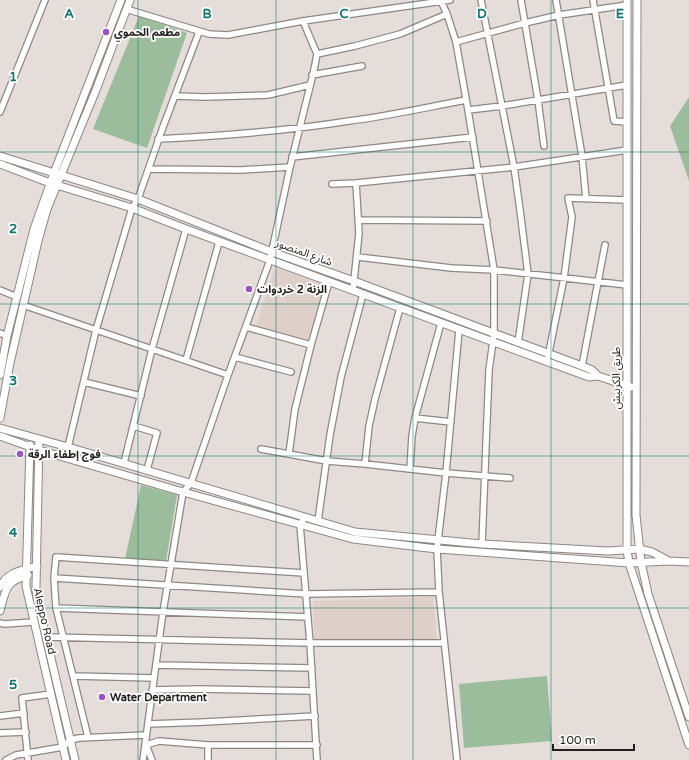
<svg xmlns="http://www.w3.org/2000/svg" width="689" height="760" font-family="'Varela Round','Noto Sans Arabic',sans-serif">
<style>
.built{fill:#decfc8}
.green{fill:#9cbd9c}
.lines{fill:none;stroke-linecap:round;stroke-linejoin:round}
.minor-casing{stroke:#8e8783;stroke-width:8}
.major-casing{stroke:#8e8783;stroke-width:9}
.minor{stroke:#fff;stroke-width:5.5}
.major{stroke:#fff;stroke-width:7}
.grid{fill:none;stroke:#0f766e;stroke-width:1;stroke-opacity:0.55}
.poi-dot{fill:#9b52c4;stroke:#fff;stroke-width:1.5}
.labels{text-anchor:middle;stroke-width:3.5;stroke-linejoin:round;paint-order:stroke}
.poi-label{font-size:11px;font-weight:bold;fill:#221f1d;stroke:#fff;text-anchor:start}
.street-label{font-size:11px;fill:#221f1d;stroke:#fff}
.grid-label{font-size:13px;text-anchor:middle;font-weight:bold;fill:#0f766e;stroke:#fff;stroke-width:3.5;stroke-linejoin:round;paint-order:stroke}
</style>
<rect width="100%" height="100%" fill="#e5ddd9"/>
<path class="built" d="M278 268 325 285 308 341 256 326 274 270Z
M433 597 437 639H314L313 601Z"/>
<path class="green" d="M139 16 187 33 147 148 93 129Z
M689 97V181L670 126Z
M141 485 177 495 166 561 125 559Z
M547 676 552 741 464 748 459 684Z"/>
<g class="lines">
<defs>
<path id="minor" d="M481 0 514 167 520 210 528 274 518 343
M521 0 538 100 544 146
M556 0 582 156 586 199
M593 0 614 121 627 122
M441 1 447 14 456 42 468 110 494 270V334L489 370 482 544
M126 9 209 34 228 35 303 21 450 0
M456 42 525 23 559 15 627 5
M317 54 355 46 400 34 447 14
M312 75 362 66
M175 96 205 97 268 95 310 85
M468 110 502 106 627 85
M0 112 45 0
M158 139C222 136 286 131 349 121 389 116 428 107 466 100
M292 157 473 137
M149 169 241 170 290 167
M332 184 356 183 514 167 627 150
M359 220 487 221
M358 257 451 268 494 270 627 285
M0 290 17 297
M353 290 359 233 356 183
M23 305 228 375
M246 327 311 345
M0 333 7 336
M235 357 291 372
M548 357 564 278 572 217 568 198 627 200
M186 360 219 242
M582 366 605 245
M84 382 141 396
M415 418 451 422
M134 426 157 433 147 470
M68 447 96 330 132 208 138 199 163 127 199 32
M261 449 327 461 365 464 446 473 510 478
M289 454 295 409 311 345 329 282
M124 463 152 349 186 229
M365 464 369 426 375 399 400 308
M410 469 412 436 415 418 441 323
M305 517 300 525 310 643 317 760
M318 521 330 435 341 377 363 294
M54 578 306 594 439 592
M56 608 308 617
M0 623 4 624 34 622
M46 637 310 643H444
M157 665 312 668
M74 676 154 678
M152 690 199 689 313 691
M0 716 24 713
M148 724 205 722 315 716
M0 733 26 732
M88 737 56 608 54 578 56 557 304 573
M208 745V760
M6 760 16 755 63 747 70 740 79 738 146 735
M28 760 22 698 51 694
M143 760 163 612 183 492 191 483 228 375 270 260 290 167 314 70 317 54 303 21
M152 760 146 745 159 741 208 745H317
M457 760 439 592 437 549 446 473 459 330"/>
<path id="major" d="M627 0V550L629 563 689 745
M637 0 636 515 641 562 648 594 689 717
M0 156 138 199 272 252 354 281 582 366 592 370 598 376
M0 164 50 183 132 208 186 229 589 377 598 376 631 387
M0 375 7 336 34 229 54 173 121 0
M0 418 10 363 38 241 47 209 96 90 130 0
M0 428 68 447 355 532 482 544 608 551 639 549 652 552 667 560
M0 436 39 450 183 492 353 539 437 549 629 563 668 561 689 562
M39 439 36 588 38 603 75 760
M30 445 26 586 66 760
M0 587C7 572 23 570 37 566
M0 611C6 589 5 582 28 575"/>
</defs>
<use href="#minor" class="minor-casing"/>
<use href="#major" class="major-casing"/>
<use href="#minor" class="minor"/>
<use href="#major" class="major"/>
</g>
<path class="grid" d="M138 0V760M276 0V760M413 0V760M551 0V760M0 152H689M0 304H689M0 456H689M0 608H689"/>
<g class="poi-dot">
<circle cx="106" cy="32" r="4"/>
<circle cx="249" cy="289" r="4"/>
<circle cx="20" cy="454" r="4"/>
<circle cx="102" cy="697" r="4"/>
</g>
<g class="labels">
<g class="poi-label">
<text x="114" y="36">مطعم الحموي</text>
<text x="257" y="293">الزنة 2 خردوات</text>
<text x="28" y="458">فوج إطفاء الرقة</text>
<text x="110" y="701">Water Department</text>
</g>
<g class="street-label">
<text transform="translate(304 252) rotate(20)" y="4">شارع المنصور</text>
<text transform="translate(616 378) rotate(-90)" y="4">طريق الكرنيش</text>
<text transform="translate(45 621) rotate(77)" y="4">Aleppo Road</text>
</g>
</g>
<g class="grid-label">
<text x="69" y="18">A</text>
<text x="207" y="18">B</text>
<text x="344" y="18">C</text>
<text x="482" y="18">D</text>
<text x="620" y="18">E</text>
<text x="13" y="81">1</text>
<text x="13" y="233">2</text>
<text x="13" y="385">3</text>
<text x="13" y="537">4</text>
<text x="13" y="689">5</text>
</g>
<path d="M553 744v6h81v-6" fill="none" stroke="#221f1d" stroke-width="2"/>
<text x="559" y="744" font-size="12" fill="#221f1d" stroke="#ffffff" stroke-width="3" paint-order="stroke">100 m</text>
</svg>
